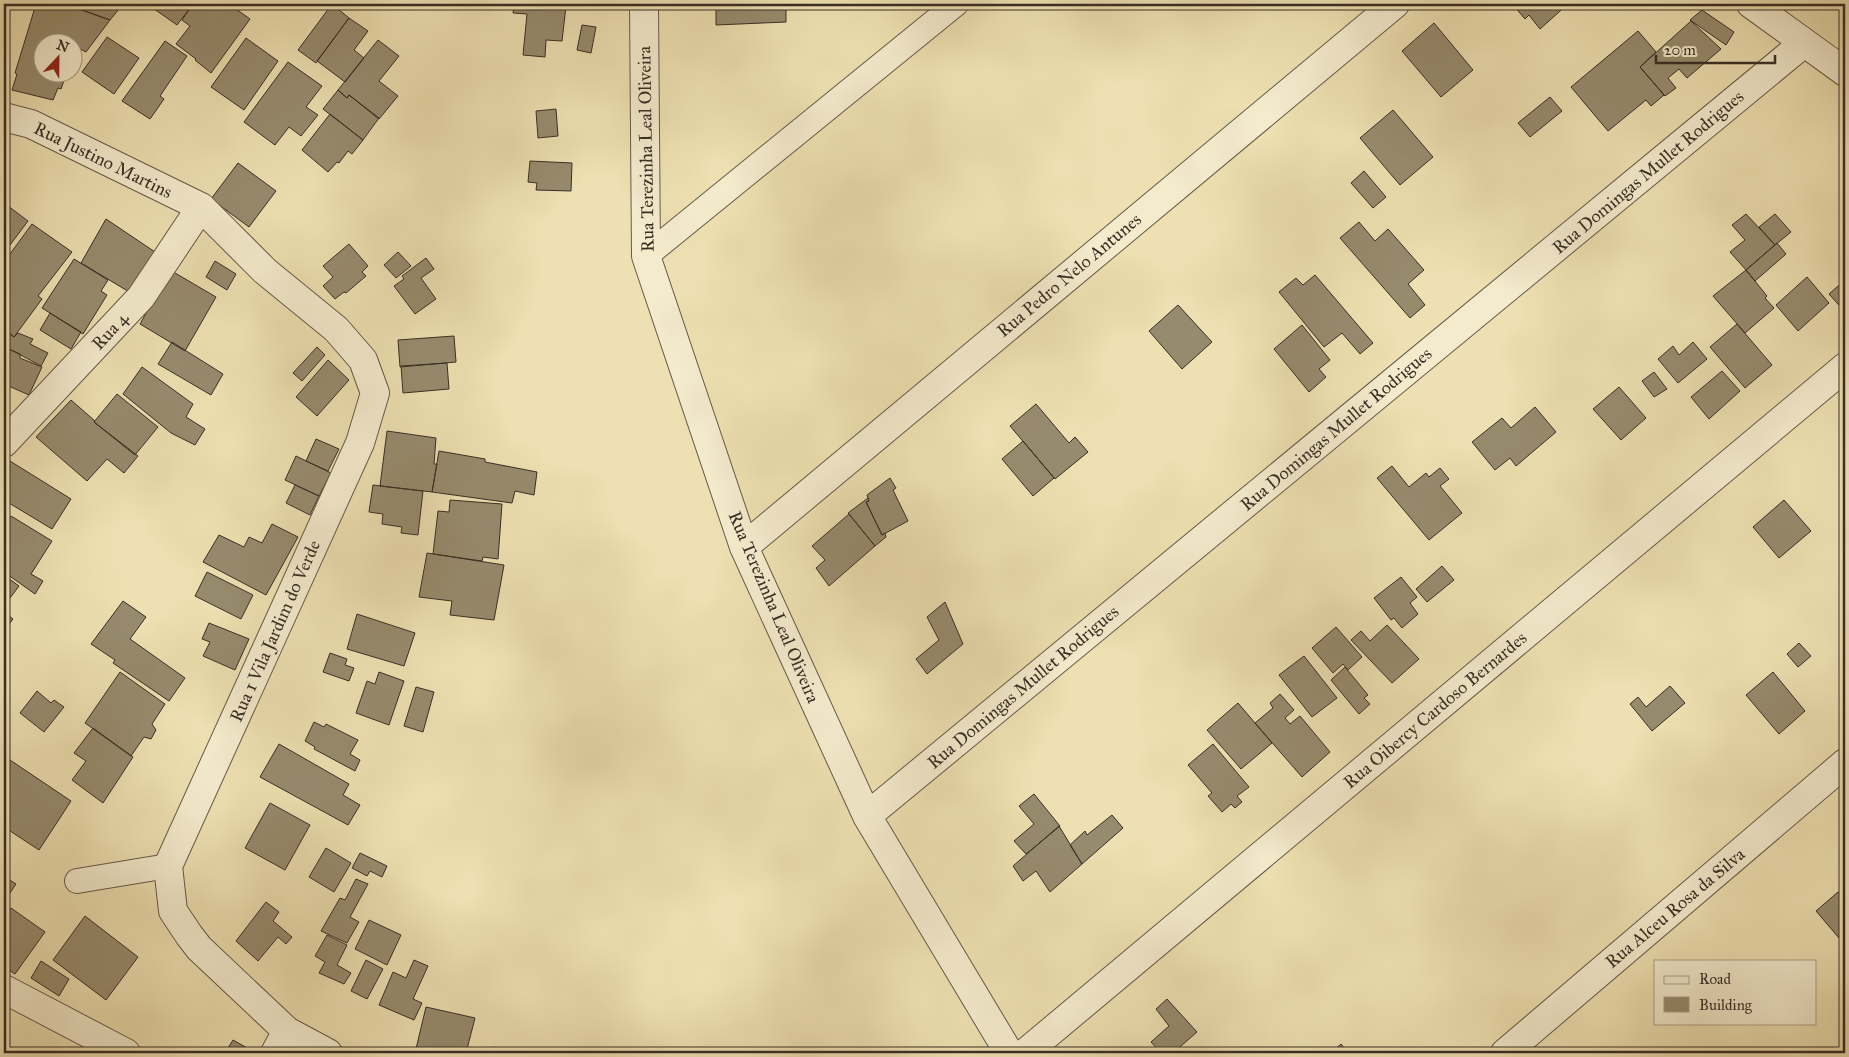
<svg xmlns="http://www.w3.org/2000/svg" width="1849" height="1057" font-family="'IM FELL Great Primer',serif">
<style>
.building{fill:#978b6e;stroke:#382e25}
.lines{fill:none;stroke-linecap:round;stroke-linejoin:round}
.service-casing{stroke:#665a48;stroke-width:26}
.minor-casing{stroke:#665a48;stroke-width:30}
.tertiary-casing{stroke:#665a48;stroke-width:30}
.service{stroke:#f4ebcd;stroke-width:24}
.minor{stroke:#f4ebcd;stroke-width:28}
.tertiary{stroke:#f4ebcd;stroke-width:28}
.labels{text-anchor:middle;stroke-width:4.5;stroke-linejoin:round;paint-order:stroke}
.street-label{font-size:18px;fill:#382e25;stroke:#f4ebcd}
</style>
<rect width="100%" height="100%" fill="#eee0b2"/>
<filter id="stains"><feTurbulence type="fractalNoise" baseFrequency=".004" numOctaves="4"/><feColorMatrix values="0 0 0 0 .2 0 0 0 0 .09 0 0 0 0 .02 0 0 0 .5 -.17"/></filter>
<radialGradient id="worn" r=".72"><stop offset=".6" stop-color="#630" stop-opacity="0"/><stop offset="1" stop-color="#630" stop-opacity=".3"/></radialGradient>
<path class="building" d="M36 4H64L110 20 86 52 76 47 72 56V42H42V72H67L61 89 58 88 53 100 12 90 17 74 15 73Z
M81 4H123L110 20 77 8Z
M147 4H193L177 25Z
M193 4H229L250 19 211 73 195 60 196 59 176 44 190 26 182 20Z
M332 4 349 18 316 63 298 50Z
M488 4H519V6H488Z
M528 4 566 6 562 41 546 40 545 57 523 55 527 14 513 13 514 6H528Z
M716 4H786V22L716 25Z
M1516 4H1568L1540 29 1529 15 1525 19 1514 6Z
M1702 10 1734 32 1726 45 1690 20Z
M349 18 368 31 354 50 364 58 345 82 317 61Z
M1691 21 1721 49 1687 78 1679 69 1668 78 1676 88 1665 96 1640 67Z
M1434 23 1473 70 1441 97 1402 51Z
M582 25 596 27 591 53 577 50Z
M1638 31 1656 52 1640 67 1664 95 1651 106 1646 100 1608 131 1571 87Z
M107 37 139 58 114 94 82 72Z
M246 38 278 61 244 110 211 87Z
M378 40 399 56 379 81 398 96 379 119 349 95 347 98 338 90Z
M165 41 187 56 160 96 164 99 150 119 122 101Z
M288 62 322 86 306 107 318 115 301 136 289 127 275 145 244 122Z
M338 90 347 98 349 95 379 118 363 140 323 109Z
M1550 97 1562 111 1530 137 1518 123Z
M556 109 558 136 538 138 536 111Z
M1393 110 1433 157 1400 185 1360 138Z
M330 114 363 140 352 154 348 151 339 163 337 162 328 172 302 150Z
M530 161 572 163 571 191 536 190 537 183 528 182Z
M238 163 276 191 249 227 211 199Z
M1364 171 1386 197 1373 208 1351 183Z
M4 203 28 221 4 253Z
M1746 214 1775 245 1746 270 1730 252 1745 240 1732 225Z
M1775 214 1791 232 1775 245 1759 227Z
M106 219 155 252 131 293 81 263Z
M1359 222 1375 241 1388 229 1424 270 1408 284 1425 305 1410 318 1340 238Z
M32 224 72 252 38 296 42 299 14 337 4 329V262Z
M1777 243 1786 254 1755 281 1746 270Z
M349 244 368 266 362 272 366 276 346 293 344 292 335 299 323 286 333 277 323 266Z
M398 252 411 266 396 278 384 265Z
M426 258 434 269 421 278 436 299 415 314 394 286 404 279 402 276Z
M74 259 108 280 101 291 107 295 83 334 42 308Z
M215 261 236 274 227 290 206 277Z
M170 270 216 297 185 351 140 324Z
M1746 270 1767 296 1765 298 1774 308 1745 333 1713 296Z
M1315 275 1373 343 1360 354 1342 333 1324 347 1279 292 1296 278 1303 285Z
M1807 277 1829 303 1798 331 1776 305Z
M1845 280V312L1829 294Z
M1178 305 1212 342 1182 369 1149 331Z
M50 313 81 332 71 349 40 330Z
M1737 324 1772 365 1745 388 1710 347Z
M1302 325 1330 360 1319 369 1326 377 1309 392 1274 349Z
M4 329 14 337 18 333 33 339 30 344 48 353 41 366 4 346Z
M454 336 456 362 400 367 398 340Z
M172 342 223 374 211 395 158 364Z
M1693 342 1707 359 1678 383 1658 359 1673 346 1679 355Z
M4 347 20 354V358L42 367 29 395 4 384Z
M317 347 325 355 302 381 293 373Z
M328 360 349 380 317 416 296 397Z
M447 363 449 389 403 393 401 366Z
M142 367 193 404 186 417 205 429 195 445 171 433 123 394Z
M1722 371 1740 391 1709 419 1691 397Z
M1654 372 1667 389 1654 397 1642 381Z
M1619 387 1646 418 1621 440 1593 409Z
M117 394 158 427 135 455 94 422Z
M71 400 95 421 94 422 138 456 124 473 107 459 87 481 36 437Z
M1036 404 1069 443 1075 437 1088 452 1055 479 1010 426Z
M1535 407 1556 432 1516 466 1510 458 1495 470 1472 442 1502 418 1511 428Z
M387 431 436 438 434 464H437L432 492 380 486Z
M316 439 339 449 328 471 306 461Z
M1023 441 1054 478 1033 496 1002 459Z
M439 451 485 459V462L537 472 534 495 515 491 512 503 432 492Z
M296 456 331 473 319 496 285 480Z
M10 461 71 499 52 529 4 500V470Z
M1392 466 1409 487 1426 473 1429 477 1440 468 1449 479 1440 486 1462 513 1429 540 1377 478Z
M890 478 896 488 893 490 908 521 882 535 866 502 869 501 867 495Z
M295 485 319 496 310 515 286 503Z
M373 485 423 491 418 535 401 533 402 527 382 524 383 514 369 512Z
M868 498 869 501 866 502 882 535 885 533 886 537 875 546 848 513Z
M450 500 502 504 498 559 483 557 482 561 433 554 438 511 449 512Z
M1784 500 1811 531 1779 558 1753 527Z
M849 514 875 546 829 586 816 568 825 560 812 546Z
M11 516 52 541 31 574 43 581 35 594 4 572V526Z
M272 524 298 537 266 595 203 562 219 535 244 547 249 537 262 543Z
M427 553 504 565 494 620 450 615 452 601 419 597Z
M1442 566 1454 580 1427 602 1416 589Z
M207 572 253 595 241 619 195 596Z
M4 575 19 586 4 606Z
M1401 577 1417 597 1410 603 1418 614 1402 628 1394 618 1391 620 1374 598Z
M123 601 146 617 130 639 185 678 169 701 113 663 115 660 91 644Z
M945 602 963 644 927 674 916 659 939 640 927 617Z
M4 612 13 619 4 631Z
M357 614 415 633 404 666 347 649Z
M209 623 249 639 235 670 203 656 210 642 202 639Z
M1387 625 1419 659 1392 683 1351 640 1361 631 1370 641Z
M1336 627 1362 657 1348 670 1343 664 1333 673 1312 648Z
M1799 643 1811 656 1798 667 1787 654Z
M330 653 347 659 345 665 354 668 349 681 323 672Z
M1304 656 1337 698 1312 717 1279 675Z
M1345 667 1368 695 1364 698 1370 704 1359 714 1331 680Z
M120 672 165 704 152 724 156 730 151 739 144 737 131 756 85 723Z
M379 672 404 681 389 725 356 713 367 681 375 684Z
M1773 672 1805 711 1779 734 1746 695Z
M1670 686 1685 703 1652 731 1630 704 1638 697 1646 707Z
M416 687 434 692 423 732 404 726Z
M37 691 51 703 54 700 64 707 44 732 20 713Z
M1280 694 1294 710 1285 718 1290 724 1300 716 1330 752 1302 777 1255 723 1273 708 1270 703Z
M1238 703 1272 743 1241 769 1207 730Z
M314 722 324 727 326 724 358 740 350 754 360 760 355 771 314 749 315 747 305 741Z
M93 728 133 757 103 803 72 780 86 761 74 753Z
M279 744 349 784 343 795 360 805 348 825 260 777Z
M1213 744 1249 787 1237 796 1242 802 1235 808 1231 804 1222 812 1208 796 1212 793 1188 765Z
M4 756 71 801 39 850 4 827Z
M1034 794 1060 826 1026 854 1014 841 1034 824 1019 806Z
M270 803 310 825 285 870 245 848Z
M1112 815 1123 828 1082 864 1070 845 1085 831 1087 835Z
M1059 826 1082 864 1050 892 1036 871 1023 881 1013 866Z
M326 848 351 863 334 892 309 877Z
M360 853 387 866 382 877 370 871 367 876 352 868Z
M4 876 16 884 4 902Z
M356 879 368 884 350 917 359 922 347 943 321 931 340 898 345 900Z
M1838 892 1845 900V932L1839 938 1816 911Z
M266 902 279 912 273 921 292 937 286 944 278 937 258 961 236 941Z
M11 908 45 932 15 974 4 967V917Z
M85 916 138 957 106 1000 53 960Z
M369 920 401 935 387 965 355 949Z
M1845 932V946L1839 938Z
M327 935 347 945 337 965 351 973 344 984 319 973 325 962 315 956Z
M366 960 383 969 367 999 351 991Z
M414 960 428 966 413 999 422 1003 414 1020 379 1005 393 972 406 978Z
M41 961 69 979 59 996 31 978Z
M1167 999 1197 1032 1173 1053H1161L1151 1042 1169 1026 1156 1009Z
M426 1007 475 1018 466 1053H415Z
M4 1040 10 1043 4 1053Z
M233 1040 256 1053H225Z
M1341 1044 1348 1053H1330L1340 1045Z
M493 1047 518 1053H492Z"/>
<g class="lines">
<defs>
<path id="service" d="M646 256 956 4
M77 881 168 866"/>
<path id="minor" d="M644 4 646 256 744 547 867 816 1009 1053
M4 117 31 124 201 207 265 271 336 329 363 360 375 393 360 443 168 866 173 911 189 935 199 948 287 1031 328 1053
M4 443 141 297 201 207
M744 547 1395 4
M867 816 1804 43
M4 989 126 1053
M275 1053 287 1031
M1025 1053 1845 367
M1505 1053 1845 763"/>
<path id="tertiary" d="M1751 4 1845 72"/>
</defs>
<use href="#service" class="service-casing"/>
<use href="#minor" class="minor-casing"/>
<use href="#tertiary" class="tertiary-casing"/>
<use href="#service" class="service"/>
<use href="#minor" class="minor"/>
<use href="#tertiary" class="tertiary"/>
</g>
<g class="labels">
<g class="street-label">
<text transform="translate(646 149) rotate(-91)" y="6">Rua Terezinha Leal Oliveira</text>
<text transform="translate(103 160) rotate(26)" y="6">Rua Justino Martins</text>
<text transform="translate(1648 172) rotate(-40)" y="6">Rua Domingas Mullet Rodrigues</text>
<text transform="translate(1069 275) rotate(-40)" y="6">Rua Pedro Nelo Antunes</text>
<text transform="translate(110 331) rotate(-47)" y="6">Rua 4</text>
<text transform="translate(1336 429) rotate(-40)" y="6">Rua Domingas Mullet Rodrigues</text>
<text transform="translate(774 607) rotate(67)" y="6">Rua Terezinha Leal Oliveira</text>
<text transform="translate(275 631) rotate(-66)" y="6">Rua 1 Vila Jardim do Verde</text>
<text transform="translate(1023 687) rotate(-40)" y="6">Rua Domingas Mullet Rodrigues</text>
<text transform="translate(1435 710) rotate(-40)" y="6">Rua Oibercy Cardoso Bernardes</text>
<text transform="translate(1675 908) rotate(-40)" y="6">Rua Alceu Rosa da Silva</text>
</g>
</g>
<rect width="1849" height="1057" fill="none" stroke="#eee0b2" stroke-width="20"/>
<rect x="5" y="5" width="1839" height="1047" fill="none" stroke="#382e25" stroke-width="2.5"/>
<rect x="10" y="10" width="1829" height="1037" fill="none" stroke="#382e25"/>
<rect x="1654" y="960" width="162" height="65" fill="#f4ebcd" stroke="#a99f8a"/>
<rect x="1664" y="976" width="25" height="8" fill="#f4ebcd" stroke="#a99f8a"/>
<text x="1699" y="984" font-size="15" fill="#382e25">Road</text>
<rect x="1664" y="997" width="25" height="15" fill="#978b6e" stroke="#a99f8a"/>
<text x="1699" y="1010" font-size="15" fill="#382e25">Building</text>
<g transform="translate(58 58) rotate(22)"><circle r="24" fill="#f4ebcd" stroke="#a99f8a"/>
<path d="M0-4L9 19L0 12L-9 19Z" fill="#8f2418"/>
<text y="-8" font-size="14" font-weight="bold" text-anchor="middle" fill="#382e25">N</text>
</g>
<path d="M1656 55v8h119v-8" fill="none" stroke="#382e25" stroke-width="2.5"/>
<text x="1664" y="55" font-size="15" fill="#382e25" stroke="#f4ebcd" stroke-width="4" paint-order="stroke">20 m</text>
<rect width="100%" height="100%" filter="url(#stains)"/>
<rect width="100%" height="100%" fill="url(#worn)"/>
</svg>
